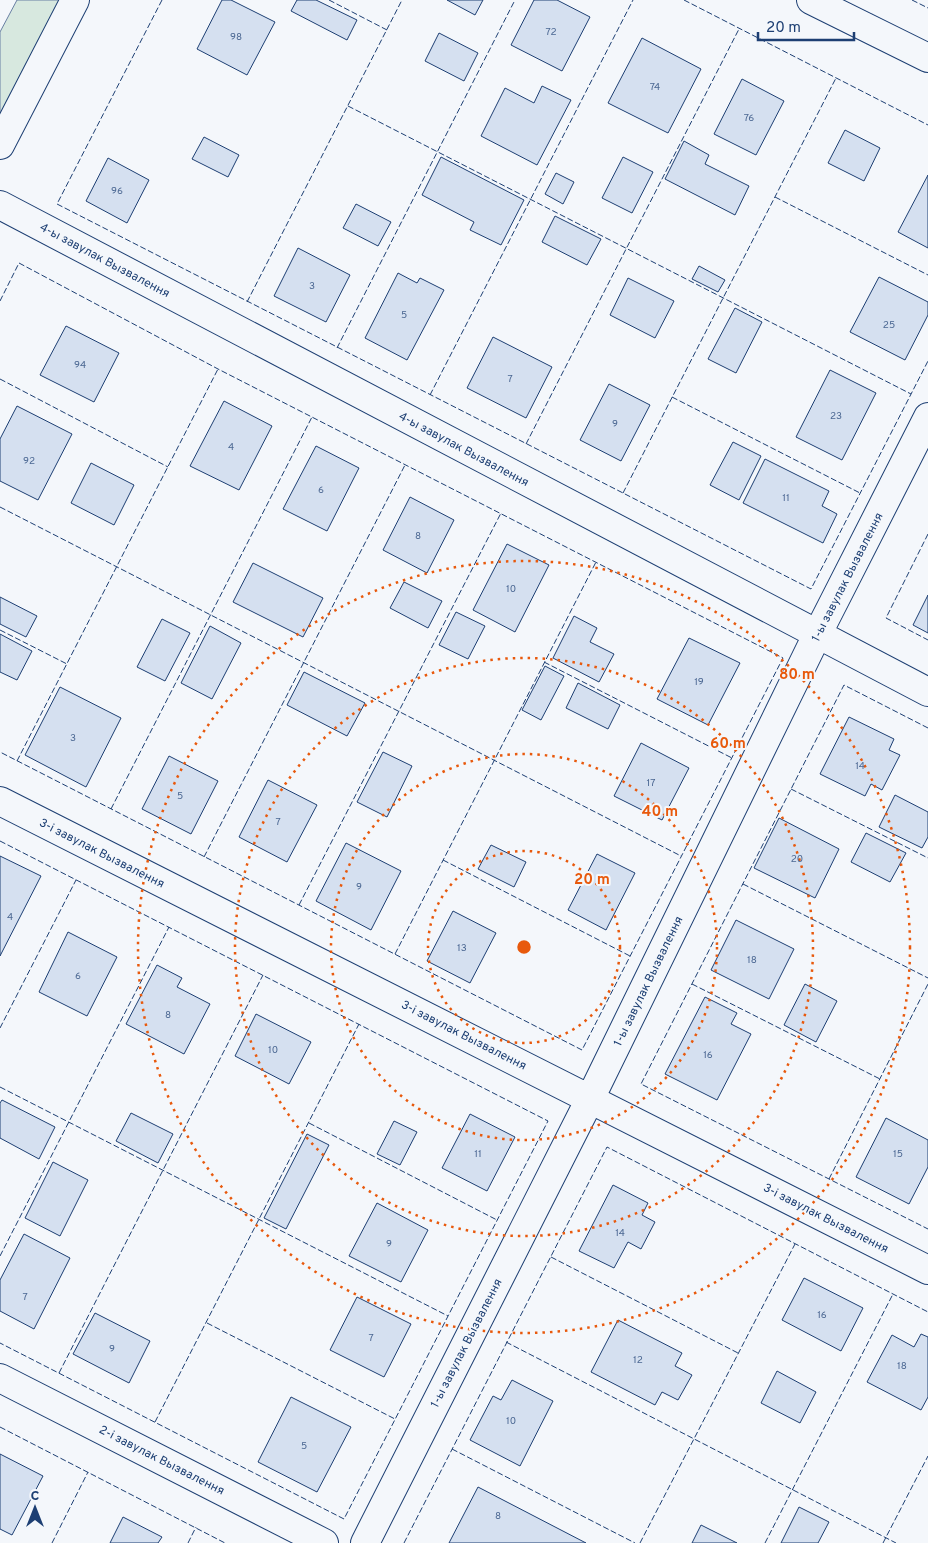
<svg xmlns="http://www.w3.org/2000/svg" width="928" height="1543" font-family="Overpass,sans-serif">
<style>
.green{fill:#d7e8df;stroke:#687fa3}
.building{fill:#d5e0f0;stroke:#1d3f73}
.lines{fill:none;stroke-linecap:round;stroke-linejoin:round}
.minor-casing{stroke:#1d3f73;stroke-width:30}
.major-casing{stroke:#1d3f73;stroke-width:30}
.minor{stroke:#f4f7fb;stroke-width:28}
.major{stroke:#f4f7fb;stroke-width:28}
.fence{stroke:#1d3f73;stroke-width:1;stroke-dasharray:6 2.5;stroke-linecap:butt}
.ring{fill:none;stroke:#e8590c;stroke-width:2.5;stroke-dasharray:2.5 5}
.labels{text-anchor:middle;stroke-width:4;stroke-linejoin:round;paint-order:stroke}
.number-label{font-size:10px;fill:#4b6792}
.street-label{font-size:12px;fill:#1d3f73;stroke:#f4f7fb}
.centre{fill:#e8590c;stroke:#f4f7fb;stroke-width:2.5}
.ring-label{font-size:15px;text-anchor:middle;font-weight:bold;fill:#e8590c;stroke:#f4f7fb;stroke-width:4;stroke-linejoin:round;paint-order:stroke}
</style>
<rect width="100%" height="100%" fill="#f4f7fb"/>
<path class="green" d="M17 0H62L0 118V32Z"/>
<path class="building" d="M222 0H231L275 22 247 75 197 49Z
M297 0H316L357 20 347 40 291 11Z
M447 0H483L475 15Z
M534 0H557L590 17 562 71 511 45Z
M439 33 478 53 464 81 425 61Z
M642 38 701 69 668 133 608 103Z
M742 79 784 101 756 155 714 134Z
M542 86 571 100 537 165 481 136 505 88 534 103Z
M845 130 880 148 864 181 828 163Z
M204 137 239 155 228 177 192 159Z
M684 141 709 155 705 164 749 186 735 215 665 179Z
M441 157 524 200 501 245 470 230 474 222 422 195Z
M623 157 653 172 632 213 602 198Z
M108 158 149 180 127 223 86 201Z
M556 173 574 182 563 204 545 194Z
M928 175V248L898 232Z
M356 204 391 222 378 246 343 228Z
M555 216 601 239 587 265 542 242Z
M298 248 350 275 326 322 274 296Z
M699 266 725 280 718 292 692 279Z
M398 273 417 283 420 278 444 290 407 360 365 338Z
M879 277 928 302V315L905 360 850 332Z
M628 278 674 301 655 338 610 315Z
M735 308 762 322 736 373 708 359Z
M66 326 119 353 94 402 40 375Z
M493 337 552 367 526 418 467 388Z
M830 370 876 393 842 460 796 437Z
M609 384 650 405 621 461 580 440Z
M224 401 272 426 239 490 190 466Z
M17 406 72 434 38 500 0 481V439Z
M733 442 761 456 739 500 710 485Z
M316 446 359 468 327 531 283 509Z
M765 459 829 491 822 506 837 514 823 543 743 503Z
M91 463 134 485 114 525 71 503Z
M410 497 454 520 427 573 383 550Z
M507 544 549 565 515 632 473 610Z
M253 563 323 598 303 637 233 602Z
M404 582 442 601 428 628 390 608Z
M928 595V633L913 625Z
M0 597 37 616 26 637 0 624Z
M456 612 485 626 468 659 439 645Z
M574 616 597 628 590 642 614 654 599 682 553 658Z
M162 619 190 633 165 681 137 667Z
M210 626 241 643 212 699 181 683Z
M0 634 32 651 17 680 0 672Z
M689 638 740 663 708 725 657 699Z
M545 666 564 676 541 720 522 710Z
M304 672 365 703 347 736 287 705Z
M578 683 620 705 608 729 566 708Z
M60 687 121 718 86 787 25 755Z
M849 717 894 739 889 750 900 755 882 790 871 784 865 796 820 774Z
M641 743 689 768 662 820 614 796Z
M383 752 412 766 387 817 357 802Z
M169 756 218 781 191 834 142 809Z
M268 780 317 805 287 862 239 837Z
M895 795 928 812V837L922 848 879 827Z
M779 818 839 849 815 898 754 868Z
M866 833 906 853 890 882 851 862Z
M346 843 401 871 371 930 316 901Z
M491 845 526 862 514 887 478 869Z
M597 854 635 873 606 930 568 910Z
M0 856 41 876 0 956Z
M453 911 496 933 470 983 427 961Z
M736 920 794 949 769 999 711 970Z
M68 932 117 957 87 1016 39 992Z
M157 965 182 978 177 987 210 1004 184 1054 126 1024Z
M805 984 837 1001 816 1042 784 1025Z
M705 997 737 1013 731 1024 751 1034 717 1100 665 1074Z
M256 1014 311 1042 289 1084 235 1056Z
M2 1100 55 1127 39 1159 0 1138V1103Z
M131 1113 173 1134 158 1163 116 1141Z
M470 1114 515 1137 487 1191 442 1168Z
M886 1118 928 1140V1167L909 1204 856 1177Z
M394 1121 417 1132 400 1165 377 1154Z
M307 1134 329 1145 286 1229 264 1218Z
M53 1162 88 1180 60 1236 25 1218Z
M613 1185 648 1203 642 1215 655 1222 641 1249 628 1242 614 1268 579 1251Z
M377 1203 428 1230 401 1282 349 1256Z
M24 1234 70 1258 34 1329 0 1311V1280Z
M804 1278 863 1308 841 1351 782 1320Z
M357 1297 411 1324 384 1377 330 1350Z
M95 1313 150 1341 129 1383 73 1354Z
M618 1320 682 1353 675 1366 692 1375 678 1400 662 1392 655 1405 591 1372Z
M921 1334 928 1337V1397L921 1410 867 1382 892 1335 914 1347Z
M777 1371 816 1392 800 1423 761 1403Z
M512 1380 553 1401 520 1466 470 1440 493 1396 501 1400Z
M291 1397 351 1427 317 1492 258 1462Z
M0 1454 43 1476 12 1535 0 1529Z
M478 1487 586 1543H449Z
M799 1507 829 1522 818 1543H781Z
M123 1517 162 1537 158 1543H110Z
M701 1525 737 1543H692Z"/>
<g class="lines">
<defs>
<path id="minor" d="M811 0 928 58
M0 205 928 692
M0 801 928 1270
M0 1378 324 1543
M365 1543 590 1099 817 635 928 417"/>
<path id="major" d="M0 145 75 0"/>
</defs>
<use href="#minor" class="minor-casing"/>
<use href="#major" class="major-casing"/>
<use href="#minor" class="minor"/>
<use href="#major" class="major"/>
<path class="fence" d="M162 0 57 204 811 589 928 361
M329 0 387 30
M684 0 928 125
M912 0 928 8
M348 106 911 394
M775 197 928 275
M0 301 19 263 218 369 783 658 582 1050 0 752
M247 302 402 0
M337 348 515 0
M0 379 168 467
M430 395 633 0
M672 397 860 493
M526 444 739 29
M623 493 836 78
M0 507 681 856
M928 534 886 618 928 640
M0 630 67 664
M544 662 732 758
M928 728 844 685 641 1084 928 1229
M17 761 218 369
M791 789 928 858
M111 809 312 417
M0 841 548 1121 344 1519 0 1343
M204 857 405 465
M443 860 630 956
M743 884 928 978
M299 905 501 513
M395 954 596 562
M692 984 880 1079
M0 1028 76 880
M0 1087 448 1316
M309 1123 497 1220
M829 1179 928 984
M0 1256 169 927
M551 1257 738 1353
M207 1323 395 1419
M506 1342 896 1543
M59 1373 263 975
M155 1422 359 1024
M0 1427 225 1543
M452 1449 635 1543
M52 1543 88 1472
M188 1543 196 1527
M404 1543 607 1147 928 1312
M640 1543 795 1244
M765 1543 893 1294
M883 1543 928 1456"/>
</g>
<g class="ring">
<circle cx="524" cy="947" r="96"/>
<circle cx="524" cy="947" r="193"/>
<circle cx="524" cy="947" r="289"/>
<circle cx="524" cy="947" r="386"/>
</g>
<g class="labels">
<g class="number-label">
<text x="551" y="35">72</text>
<text x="236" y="40">98</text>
<text x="655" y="90">74</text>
<text x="749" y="121">76</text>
<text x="117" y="194">96</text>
<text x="312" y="289">3</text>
<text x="404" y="318">5</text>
<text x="889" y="328">25</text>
<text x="80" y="368">94</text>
<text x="510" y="382">7</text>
<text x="836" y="419">23</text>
<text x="615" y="427">9</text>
<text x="231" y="450">4</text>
<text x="29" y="464">92</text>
<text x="321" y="493">6</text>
<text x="786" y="501">11</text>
<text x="418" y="539">8</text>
<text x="511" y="592">10</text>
<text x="699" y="685">19</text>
<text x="73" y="741">3</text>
<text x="860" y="769">14</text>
<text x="651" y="786">17</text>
<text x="180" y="799">5</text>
<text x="278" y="825">7</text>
<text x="797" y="862">20</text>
<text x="359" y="890">9</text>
<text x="10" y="920">4</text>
<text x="462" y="951">13</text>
<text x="752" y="963">18</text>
<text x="78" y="979">6</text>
<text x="168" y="1018">8</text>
<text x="273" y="1053">10</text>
<text x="708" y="1058">16</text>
<text x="478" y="1157">11</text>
<text x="898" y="1157">15</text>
<text x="620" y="1236">14</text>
<text x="389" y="1247">9</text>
<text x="25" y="1300">7</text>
<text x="822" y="1318">16</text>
<text x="371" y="1341">7</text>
<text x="112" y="1352">9</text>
<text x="638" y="1363">12</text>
<text x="902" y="1369">18</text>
<text x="511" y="1424">10</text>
<text x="304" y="1449">5</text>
<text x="498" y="1519">8</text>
</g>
<g class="street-label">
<text transform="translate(105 260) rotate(28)" y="4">4-ы завулак Вызвалення</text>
<text transform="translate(464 449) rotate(28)" y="4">4-ы завулак Вызвалення</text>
<text transform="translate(847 577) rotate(-63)" y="4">1-ы завулак Вызвалення</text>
<text transform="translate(102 853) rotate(27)" y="4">3-і завулак Вызвалення</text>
<text transform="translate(648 981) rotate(-64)" y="4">1-ы завулак Вызвалення</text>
<text transform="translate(464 1035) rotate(27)" y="4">3-і завулак Вызвалення</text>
<text transform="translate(826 1218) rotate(27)" y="4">3-і завулак Вызвалення</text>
<text transform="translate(466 1343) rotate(-63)" y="4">1-ы завулак Вызвалення</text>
<text transform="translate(162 1460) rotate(27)" y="4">2-і завулак Вызвалення</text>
</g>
</g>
<circle cx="524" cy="947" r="8" class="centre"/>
<g class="ring-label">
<text x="797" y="679">80 m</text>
<text x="728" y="748">60 m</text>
<text x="660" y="816">40 m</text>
<text x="592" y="884">20 m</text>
</g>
<g transform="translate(35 1508)" stroke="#f4f7fb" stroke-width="4" paint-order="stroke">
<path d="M0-4L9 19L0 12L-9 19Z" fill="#1d3f73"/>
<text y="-8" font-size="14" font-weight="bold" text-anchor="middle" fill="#1d3f73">С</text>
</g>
<path d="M758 32v8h96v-8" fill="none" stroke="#1d3f73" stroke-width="2.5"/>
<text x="766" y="32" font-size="15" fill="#1d3f73" stroke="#f4f7fb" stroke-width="4" paint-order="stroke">20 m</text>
</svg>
